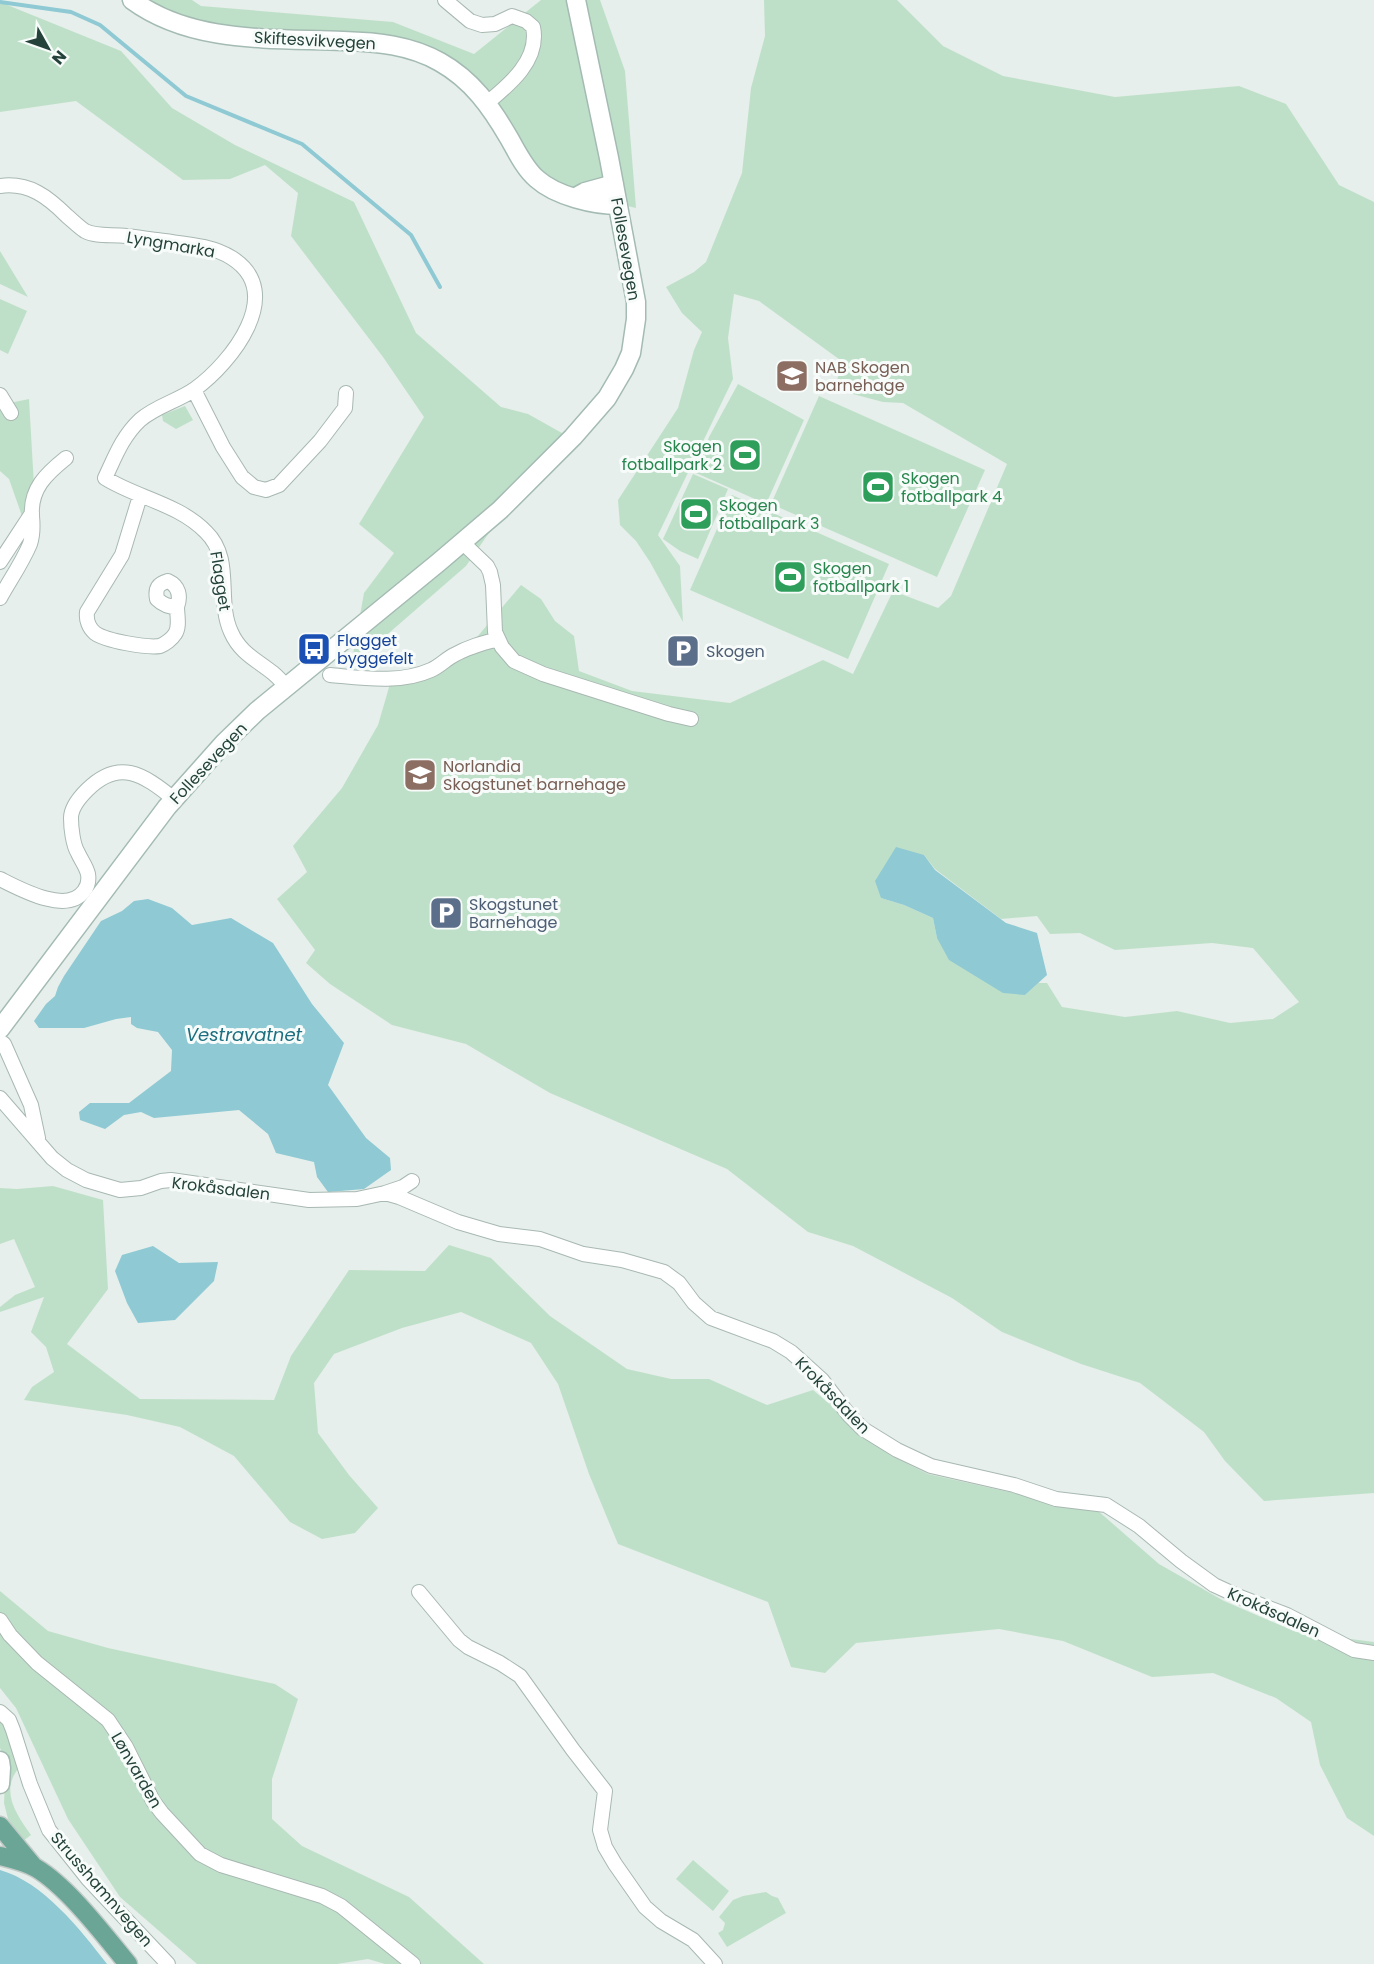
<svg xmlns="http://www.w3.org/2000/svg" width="1374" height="1964" font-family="Poppins,sans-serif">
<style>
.green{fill:#bfe0c8;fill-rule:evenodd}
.water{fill:#8ec9d4}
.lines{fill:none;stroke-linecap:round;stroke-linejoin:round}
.stream{stroke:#8ec9d4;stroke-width:4}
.minor-casing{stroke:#a8b8b2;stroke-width:16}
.secondary-casing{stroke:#a4bbb3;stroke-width:21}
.primary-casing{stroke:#c2cac8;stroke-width:21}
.minor{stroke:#fff;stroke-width:14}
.secondary{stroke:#fff;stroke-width:18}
.primary{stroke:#6aa596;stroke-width:18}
.labels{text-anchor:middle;stroke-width:6;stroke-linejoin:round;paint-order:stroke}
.street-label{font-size:16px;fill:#24423a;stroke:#f7fbf9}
.education-label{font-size:16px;fill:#785e54;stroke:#f7fbf9;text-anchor:start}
.leisure-label{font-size:16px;fill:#27864d;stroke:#f7fbf9;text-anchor:start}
.transit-label{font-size:16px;fill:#164399;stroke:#f7fbf9;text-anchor:start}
.service-label{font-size:16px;fill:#4e5e75;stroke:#f7fbf9;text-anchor:start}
.water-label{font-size:18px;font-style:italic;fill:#1c6f80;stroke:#f7fbf9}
</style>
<rect width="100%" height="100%" fill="#e6efeb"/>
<path class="green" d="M147 0H192L201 6 393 22 474 54 541 0H600L625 71 636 208 541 186 465 78 394 49 223 40Z
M764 0H897L943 46 1003 76 1115 97 1239 86 1286 104 1339 185 1374 202V1493L1264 1501 1225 1461 1204 1432 1140 1383 1081 1364 1002 1332 952 1298 853 1246 808 1232 727 1169 550 1093 466 1044 392 1025 330 984 306 963 315 950 277 899 307 872 293 846 342 788 378 725 392 677 424 670 472 643 521 585 541 599 555 621 574 636 579 671 632 691 730 703 823 660 853 674 893 591 938 608 951 596 1007 464 903 403 883 402 834 389 843 362 759 301 734 294 728 338 733 379 658 535 680 566 683 622 650 562 636 541 620 525 618 500 678 408 694 350 702 332 682 313 666 287 694 272 706 262 742 173 751 88 765 36ZM924 855 935 869 1001 919 1037 916 1050 934 1080 933 1115 950 1212 943 1253 948 1299 1002 1273 1019 1230 1023 1177 1011 1125 1017 1062 1007 1047 983H1038L1025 995 937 938 933 918 904 905 881 898Z
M0 2 121 51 172 108 235 145 354 202 416 333 501 407 528 414 578 442 534 468 466 566 351 666 364 593 394 553 359 524 424 417 383 357 291 236 298 193 265 165 230 179 183 180 76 101 0 112Z
M0 251 28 297 0 284Z
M0 299 27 311 8 354 0 350Z
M738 384 804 420 766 504 696 473 709 437Z
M819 396 985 470 937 577 771 504Z
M29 399 34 486 22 516 9 479 0 471V405Z
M185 406 193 420 176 429 163 421 162 415Z
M693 474 728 489 698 559 680 551 663 539Z
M732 495 889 564 848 659 690 590Z
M53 1186 103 1200 108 1289 67 1344 140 1399 274 1400 291 1356 349 1270 425 1271 449 1245 491 1258 550 1316 627 1369 671 1379H709L767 1405 813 1390 890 1455 928 1474 1090 1510H1097L1159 1564 1224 1601 1296 1632 1374 1642V1836L1347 1818 1320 1765 1311 1722 1276 1698 1213 1673 1152 1677 1063 1641 999 1629 856 1643 825 1673 791 1667 768 1602 618 1544 589 1474 558 1384 531 1343 461 1312 402 1328 334 1354 314 1383 318 1433 349 1475 378 1508 355 1533 322 1539 290 1522 234 1456 180 1427 127 1415 24 1400 32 1387 54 1372 46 1347 31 1332 44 1297 0 1312V1307L15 1295 35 1287 14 1239 0 1244V1188L17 1189Z
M0 1591 48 1631 108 1648 275 1684 298 1699 272 1779V1819L302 1846 409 1897 484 1964H385L368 1959 337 1964H197L120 1897 68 1819 16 1708 0 1688Z
M0 1720 3 1723 15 1752 18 1769C0 1792 17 1815 31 1835L23 1841 8 1819 4 1803 6 1761 0 1748Z
M693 1860 729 1891 713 1911 676 1879Z
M766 1892 772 1896 778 1898 786 1913 727 1947 718 1933 723 1930 725 1923 719 1917 733 1900 743 1896Z"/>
<path class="water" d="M896 847 924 855 935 870 1006 923 1037 933 1047 975 1025 995 1003 993 949 960 937 938 933 918 904 905 881 898 875 881Z
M148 899 172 908 192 925 231 918 273 943 312 1004 344 1043 328 1085 366 1138 390 1158 391 1170 364 1189 328 1192 317 1177 314 1162 276 1153 268 1134 239 1110 154 1118 141 1112 124 1115 105 1129 80 1120 79 1112 90 1103H129L171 1071 172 1050 158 1032 137 1028 131 1024V1017L116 1019 84 1028H39L34 1021 46 1004 55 996 58 987 64 976 101 921 122 911 134 901Z
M153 1246 179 1263 218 1262 214 1281 175 1320 138 1323 127 1303 115 1271 122 1255Z
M0 1870C43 1882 80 1929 107 1964H0Z"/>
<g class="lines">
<path class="stream" d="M0 2 71 12 100 25 186 96 302 144 411 235 440 287"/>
<defs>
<path id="minor" d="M445 0 470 21 482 25 495 24 512 16 526 21 533 27C540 60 509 85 487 103
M0 186C29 182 48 197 67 216 73 221 79 227 85 231 96 237 113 234 126 236 136 237 147 239 157 240 182 244 210 244 232 258 287 293 231 363 195 389 178 401 156 406 140 420 122 437 115 457 105 478 137 498 179 504 206 532 234 559 216 600 231 632 240 653 257 660 273 673 278 677 282 682 286 686
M194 390 223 447 242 477 254 487 266 490 279 485 320 441 345 408 346 393
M0 395 11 413
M140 496 122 555 87 612C86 620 89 628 95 633 106 641 147 648 160 646 165 644 172 639 175 634 180 627 177 615 177 607
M463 543 487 566 490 572 493 585 495 632 502 647 514 661 543 674 669 714 691 719
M0 562 32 513
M168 581C179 586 181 596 177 607 169 607 163 605 157 599 155 588 158 584 168 581Z
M0 598C10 580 22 563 30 544 33 535 33 526 32 516 30 489 46 474 66 458
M330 675C363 678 400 684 431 670 440 666 446 659 454 655 468 647 483 643 498 639
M0 879C20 889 67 915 84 891 88 886 89 880 88 874 86 866 81 860 78 853 73 845 71 828 71 818 71 808 80 797 87 790 119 758 143 774 174 799
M0 1041 4 1044 31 1105 38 1138
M0 1098 52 1158 67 1170 86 1180 120 1190 141 1188 161 1181 171 1180 309 1200 357 1199 385 1193 403 1187 412 1181
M385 1193 399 1197 458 1222 499 1234 540 1239 583 1254 622 1260 664 1272 679 1283 694 1303 711 1318 773 1341 791 1352 822 1380 849 1415 863 1429 897 1450 931 1466 1014 1485 1056 1499 1106 1505 1139 1526 1181 1561 1214 1585 1240 1597 1287 1615 1354 1650 1374 1653
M419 1592 459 1640 468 1647 500 1663 520 1676 573 1750 605 1791 600 1830 605 1847 615 1864 645 1907 661 1921 693 1940 715 1964
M0 1620 10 1635 37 1663 108 1720 126 1747 153 1801 162 1813 200 1854 221 1865 322 1896 341 1906 413 1964
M0 1712 9 1720 13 1730 30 1784 49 1830 88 1879 168 1964"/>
<path id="secondary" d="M132 0C192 44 272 38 343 41 377 42 410 45 440 62 472 80 491 107 509 138 517 152 525 169 537 179 556 196 594 205 618 205
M576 197 585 192 614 184
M0 1029 167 807 224 743 257 711 439 562 500 510 573 437 607 398 624 369 631 353 636 319V302L609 158 576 0
M0 1761 1 1768 0 1784"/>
<path id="primary" d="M0 1826 34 1867
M0 1856C12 1859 25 1862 36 1868 68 1887 104 1935 128 1964"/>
</defs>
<use href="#minor" class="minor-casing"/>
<use href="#secondary" class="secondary-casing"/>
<use href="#primary" class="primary-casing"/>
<use href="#minor" class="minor"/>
<use href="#secondary" class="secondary"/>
<use href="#primary" class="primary"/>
</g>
<defs>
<symbol id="school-square" viewBox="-11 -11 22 22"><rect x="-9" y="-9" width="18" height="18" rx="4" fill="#8d6e63" stroke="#f7fbf9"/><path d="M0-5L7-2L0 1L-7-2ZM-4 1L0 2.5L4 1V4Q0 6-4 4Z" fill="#fff"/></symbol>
<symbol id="stadium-square" viewBox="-11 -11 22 22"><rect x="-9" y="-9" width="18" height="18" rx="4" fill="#2e9e5b" stroke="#f7fbf9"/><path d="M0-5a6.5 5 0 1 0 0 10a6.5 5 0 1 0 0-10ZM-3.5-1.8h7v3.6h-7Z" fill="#fff"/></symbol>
<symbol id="bus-square" viewBox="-11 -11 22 22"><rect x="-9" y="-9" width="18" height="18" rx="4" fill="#1a4fb4" stroke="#f7fbf9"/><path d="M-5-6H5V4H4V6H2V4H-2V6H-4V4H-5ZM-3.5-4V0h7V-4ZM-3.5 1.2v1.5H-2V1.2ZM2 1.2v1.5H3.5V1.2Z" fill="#fff"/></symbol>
<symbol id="parking-square" viewBox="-11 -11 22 22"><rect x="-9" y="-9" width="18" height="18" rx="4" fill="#5c6f8a" stroke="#f7fbf9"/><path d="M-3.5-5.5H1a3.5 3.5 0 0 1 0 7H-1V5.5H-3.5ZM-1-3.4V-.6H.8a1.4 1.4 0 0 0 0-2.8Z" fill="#fff"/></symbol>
</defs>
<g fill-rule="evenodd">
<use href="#school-square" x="773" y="357" width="38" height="38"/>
<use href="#stadium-square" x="726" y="436" width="38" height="38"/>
<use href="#stadium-square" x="859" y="468" width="38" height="38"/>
<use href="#stadium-square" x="677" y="495" width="38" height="38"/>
<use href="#stadium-square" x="771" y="558" width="38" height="38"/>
<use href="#bus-square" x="295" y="630" width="38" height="38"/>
<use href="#parking-square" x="664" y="632" width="38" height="38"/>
<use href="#school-square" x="401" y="756" width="38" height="38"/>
<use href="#parking-square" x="427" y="894" width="38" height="38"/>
</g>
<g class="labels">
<g class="street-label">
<text transform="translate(315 40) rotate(3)" y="6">Skiftesvikvegen</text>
<text transform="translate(171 244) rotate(10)" y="6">Lyngmarka</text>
<text transform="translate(626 249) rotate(80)" y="6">Follesevegen</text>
<text transform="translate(221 581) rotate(81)" y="6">Flagget</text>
<text transform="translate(208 763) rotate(-47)" y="6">Follesevegen</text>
<text transform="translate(221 1188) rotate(7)" y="6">Krokåsdalen</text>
<text transform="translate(833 1395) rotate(46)" y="6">Krokåsdalen</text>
<text transform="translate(1274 1612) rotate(24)" y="6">Krokåsdalen</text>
<text transform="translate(137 1770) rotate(60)" y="6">Lønvarden</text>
<text transform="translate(102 1889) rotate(49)" y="6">Strusshamnvegen</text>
</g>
<g class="education-label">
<text x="815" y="373">NAB Skogen<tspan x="815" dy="18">barnehage</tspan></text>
<text x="443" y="772">Norlandia<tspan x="443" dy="18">Skogstunet barnehage</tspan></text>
</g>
<g class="leisure-label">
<text x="722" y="452" text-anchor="end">Skogen<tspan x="722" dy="18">fotballpark 2</tspan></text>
<text x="901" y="484">Skogen<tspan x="901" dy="18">fotballpark 4</tspan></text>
<text x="719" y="511">Skogen<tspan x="719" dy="18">fotballpark 3</tspan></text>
<text x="813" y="574">Skogen<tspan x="813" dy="18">fotballpark 1</tspan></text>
</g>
<g class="transit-label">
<text x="337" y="646">Flagget<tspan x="337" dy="18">byggefelt</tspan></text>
</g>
<g class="service-label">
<text x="706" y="657">Skogen</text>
<text x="469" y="910">Skogstunet<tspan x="469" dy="18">Barnehage</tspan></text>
</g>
<g class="water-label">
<text x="244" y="1041">Vestravatnet</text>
</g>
</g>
<g transform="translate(48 48) rotate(130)" stroke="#f7fbf9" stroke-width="4.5" paint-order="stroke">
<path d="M0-4.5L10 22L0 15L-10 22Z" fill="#24423a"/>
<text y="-9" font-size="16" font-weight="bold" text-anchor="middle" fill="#24423a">N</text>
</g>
</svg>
